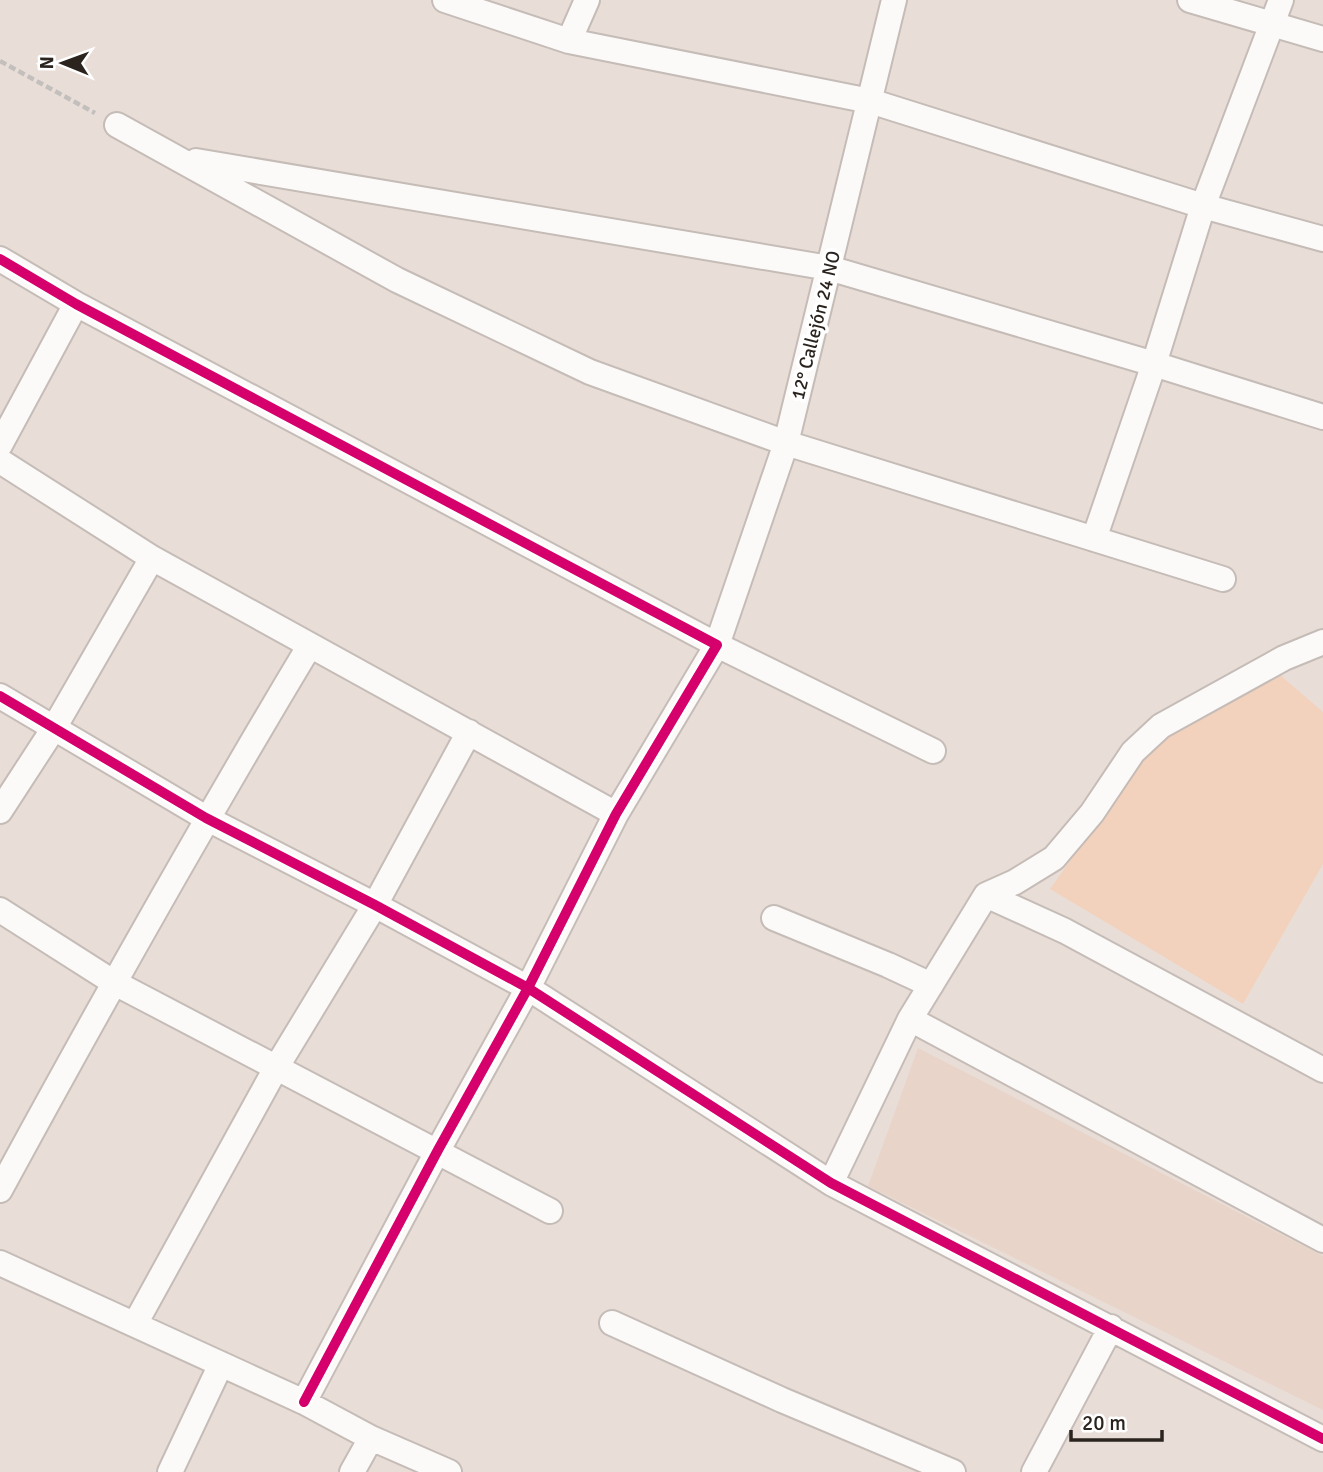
<svg xmlns="http://www.w3.org/2000/svg" width="1323" height="1472" font-family="Signika,sans-serif">
<style>
.built{fill:#e8d4c9}
.green{fill:#f2d1bd}
.lines{fill:none;stroke-linecap:round;stroke-linejoin:round}
.street-casing{stroke:#c5bcb7;stroke-width:28}
.path{stroke:#c3bfbc;stroke-width:4.5;stroke-dasharray:7 3.5;stroke-linecap:butt}
.street{stroke:#fcfaf9;stroke-width:24}
.cycleway-casing{stroke:#fff;stroke-width:15}
.cycleway{stroke:#d6006c;stroke-width:10}
.labels{text-anchor:middle;stroke-width:7;stroke-linejoin:round;paint-order:stroke}
.street-label{font-size:19px;fill:#2a231e;stroke:#fff}
</style>
<rect width="100%" height="100%" fill="#e9ded7"/>
<path class="built" d="M918 1048 1323 1256V1410L868 1186Z"/>
<path class="green" d="M1280 675 1323 712V864L1243 1004 1050 889 1158 738Z"/>
<g class="lines">
<defs>
<path id="street" d="M445 0 569 41 870 101 1203 206 1323 239
M894 0 786 443 717 645 933 751
M1190 0 1323 39
M569 41 587 0
M117 125 397 280 590 372 786 443 1223 579
M196 161 829 268 1154 364 1323 417
M0 259 76 304 717 645 616 814 528 988 438 1150 304 1402
M0 445 76 304
M0 461 152 558 616 814
M1094 539 1154 364 1203 206 1281 0
M0 696 206 818 375 905 528 988 831 1183 1323 1439
M0 811 54 728 152 558
M986 895 1065 931 1323 1070
M0 910 113 982 550 1211
M774 918 888 965 931 985
M910 1019 1323 1240
M831 1183 910 1019 986 895 1015 882 1054 858 1092 813 1133 752 1161 726 1284 658 1323 642
M0 1190C100 1006 202 825 310 645
M0 1263 304 1402 371 1438 352 1472
M612 1323 782 1400 953 1472
M135 1324 276 1068 375 905 469 732
M371 1438 449 1472
M170 1472 221 1364
M1034 1472 1111 1327"/>
</defs>
<use href="#street" class="street-casing"/>
<path class="path" d="M0 61 95 113"/>
<use href="#street" class="street"/>
<defs>
<path id="cycleway" d="M0 259 76 304 717 645 616 814 528 988 438 1150 304 1402
M0 696 206 818 375 905 528 988 831 1183 1323 1439"/>
</defs>
<use href="#cycleway" class="cycleway-casing"/>
<use href="#cycleway" class="cycleway"/>
</g>
<g class="labels">
<g class="street-label">
<text transform="translate(815 325) rotate(-76)" y="7">12° Callejón 24 NO</text>
</g>
</g>
<g transform="translate(63 63) rotate(271)" stroke="#ffffff" stroke-width="5" paint-order="stroke">
<path d="M0-5L12 26L0 18L-12 26Z" fill="#2a231e"/>
<text y="-10" font-size="19" font-weight="bold" text-anchor="middle" fill="#2a231e">N</text>
</g>
<path d="M1071 1430v10h91v-10" fill="none" stroke="#2a231e" stroke-width="3.5"/>
<text x="1082" y="1430" font-size="21" fill="#2a231e" stroke="#ffffff" stroke-width="5" paint-order="stroke">20 m</text>
</svg>
